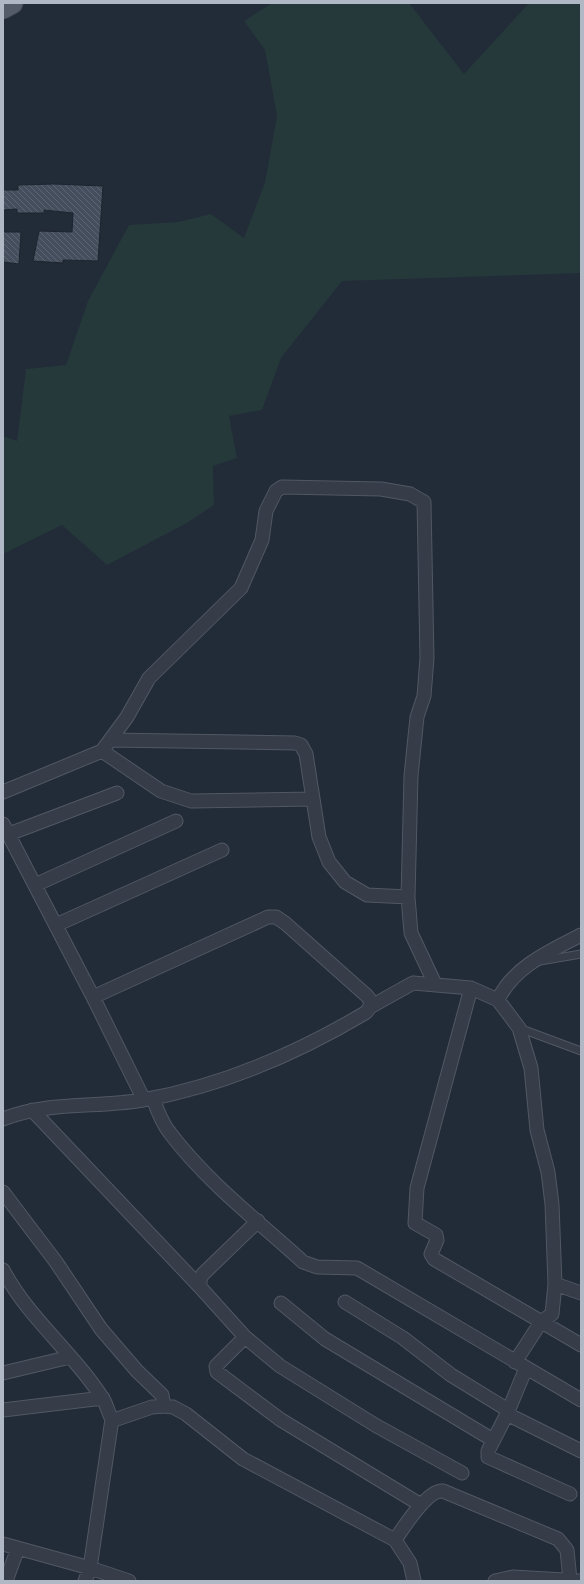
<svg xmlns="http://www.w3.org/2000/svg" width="584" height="1584" font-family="Cabin,sans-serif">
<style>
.grass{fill:#25383a}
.building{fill:url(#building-back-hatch);stroke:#1d242f}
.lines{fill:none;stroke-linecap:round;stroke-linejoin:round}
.service-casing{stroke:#515863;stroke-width:9}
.minor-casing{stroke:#515863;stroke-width:15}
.primary-casing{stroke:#3f4652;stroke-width:23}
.service{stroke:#363d49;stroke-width:7}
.minor{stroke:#363d49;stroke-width:13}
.primary{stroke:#545c69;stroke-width:21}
</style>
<defs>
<pattern id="building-back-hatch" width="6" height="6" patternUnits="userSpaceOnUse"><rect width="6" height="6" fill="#444e5d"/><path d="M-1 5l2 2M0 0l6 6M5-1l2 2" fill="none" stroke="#5d6573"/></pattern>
</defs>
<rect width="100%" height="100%" fill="#222b38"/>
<path class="grass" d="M272 3H409L464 74 529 3H581V273L342 281 281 358 262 410 229 416 237 458 213 466 214 505 187 523 107 565 62 525 3 554V436L17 441 26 369 66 365 88 301 129 225 178 222 211 214 244 238 265 182 277 116 265 50 244 21Z"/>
<path class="building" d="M54 184 103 186 98 261 63 260V263L33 261 39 231 72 232 73 213 44 210V213H17V209L3 210V190H18V185Z
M3 232H21L19 264 3 262Z"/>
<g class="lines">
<defs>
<path id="service" d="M540 961 581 954
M519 1028 581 1051"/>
<path id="minor" d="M110 740 295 743 301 745 306 754 319 837 329 862 345 882 367 895 408 897
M102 751 161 791 191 801 313 799
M3 792 102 751 127 717 149 678 241 588 262 540 266 511 276 491 282 487 381 489 410 494 424 502 427 658 424 696 417 717 411 776 408 897 411 933 435 984
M3 824 93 997 144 1100
M9 834 117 793
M35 885 176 821
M56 925 222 850
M471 988 417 1188 415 1223 436 1235 437 1240 431 1254 434 1259 581 1345
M370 1007 413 983 471 988 498 1000
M153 1098C157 1110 162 1123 170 1133 207 1182 258 1221 303 1262L317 1267 357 1268 581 1400
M32 1110 200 1287
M3 1119C48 1101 97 1108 143 1100 222 1086 296 1054 365 1013 371 1008 373 1001 366 995L285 923 276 917H268L93 997
M3 1192 56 1262 101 1329 137 1371 162 1395 164 1406
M258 1221 203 1274 200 1279V1287L245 1337 280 1366 375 1425 462 1473
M3 1270C29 1319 74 1353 103 1399 107 1405 108 1413 112 1419H117L152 1407 164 1406 173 1407 186 1414 243 1459 395 1540 410 1563 414 1581
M555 1284 581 1293
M345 1302 403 1338 451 1375 508 1410
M281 1303 325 1339 493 1440
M245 1337 216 1366 217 1372 281 1420 421 1505
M515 1362 541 1322 552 1314 555 1284 552 1204 548 1172 537 1130 531 1068 519 1028 498 1000C513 967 550 951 581 935
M526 1368 507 1414 488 1451V1457L570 1494
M3 1373 70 1357
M3 1410 103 1398
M507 1414 581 1451
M395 1540C403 1528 428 1489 443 1491L558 1539 567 1550 570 1580
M3 1544 90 1568 129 1581
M6 1581 18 1548
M85 1581 90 1568 112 1419
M495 1581 513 1577 581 1581"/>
<path id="primary" d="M3 8 12 3"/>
</defs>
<use href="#service" class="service-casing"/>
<use href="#minor" class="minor-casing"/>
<use href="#primary" class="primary-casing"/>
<use href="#service" class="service"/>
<use href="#minor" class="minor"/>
<use href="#primary" class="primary"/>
</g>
<rect width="584" height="1584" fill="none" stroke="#b1b8c5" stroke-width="8"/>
</svg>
